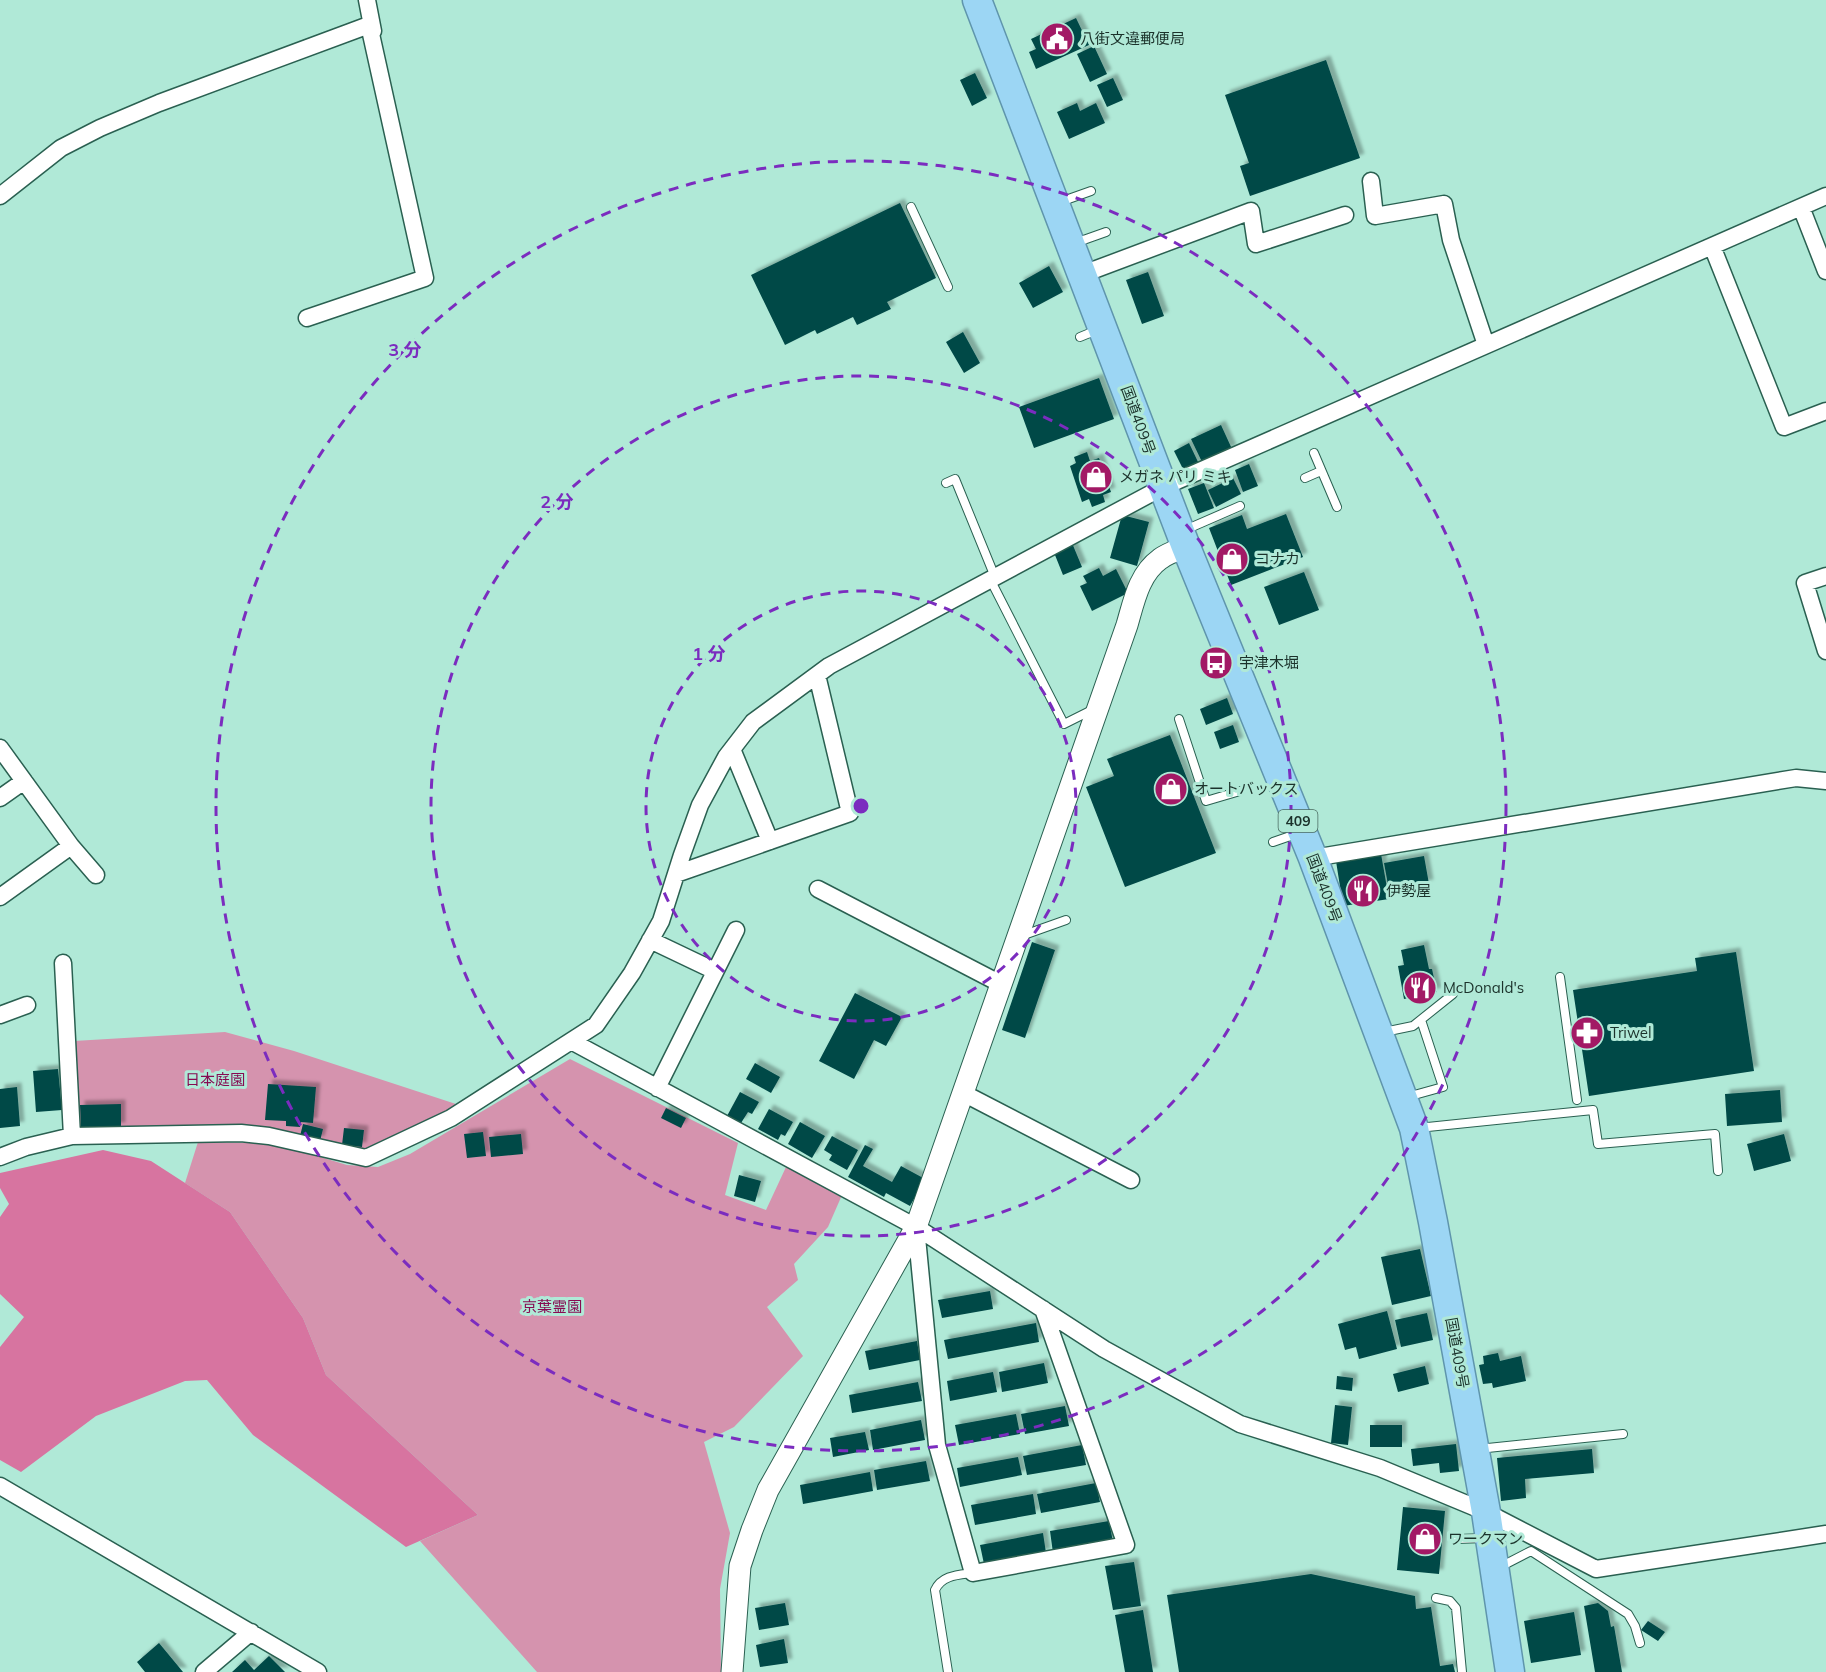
<svg xmlns="http://www.w3.org/2000/svg" width="1826" height="1672" font-family="Mulish,'Noto Sans JP',sans-serif">
<style>
.green{fill:#d593ae}
.forest{fill:#d774a0}
.building{fill:#004847;filter:url(#shadow)}
.lines{fill:none;stroke-linecap:round;stroke-linejoin:round}
.service-casing{stroke:#2a6051;stroke-width:10}
.minor-casing{stroke:#2a6051;stroke-width:19}
.tertiary-casing{stroke:#2a6051;stroke-width:23}
.trunk-casing{stroke:#5f95ac;stroke-width:31}
.service{stroke:#fff;stroke-width:8}
.minor{stroke:#fff;stroke-width:16}
.tertiary{stroke:#fff;stroke-width:21}
.trunk{stroke:#9cd6f4;stroke-width:28}
.ring{fill:none;stroke:#7b2cbf;stroke-width:3;stroke-dasharray:10 8}
.labels{text-anchor:middle;stroke-width:6;stroke-linejoin:round;paint-order:stroke}
.shield{fill:#b0e9d7;stroke:#48695f;stroke-width:1.5}
.shield-label{font-size:14px;font-weight:bold;fill:#1b322b}
.poi-label{font-size:15px;fill:#1b322b;stroke:#b0e9d7;text-anchor:start}
.street-label{font-size:15px;fill:#1b322b;stroke:#b0e9d7}
.park-label{font-size:15px;fill:#870b52;stroke:#b0e9d7}
.centre{fill:#7b2cbf;stroke:#b0e9d7;stroke-width:3}
.ring-label{font-size:18px;text-anchor:middle;font-weight:bold;fill:#7b2cbf;stroke:#b0e9d7;stroke-width:6;stroke-linejoin:round;paint-order:stroke}
</style>
<defs>
<filter id="shadow"><feDropShadow dx="4.5" dy="-4.5" stdDeviation="1.5" flood-color="#0004"/></filter>
</defs>
<rect width="100%" height="100%" fill="#b0e9d7"/>
<path class="green" d="M225 1032 294 1051 459 1105 377 1145 364 1150 323 1145 76 1130 74 1041Z
M570 1059 738 1143 725 1195 766 1210 786 1167 842 1195 828 1227 794 1264 798 1280 767 1307 803 1356 734 1427 704 1442 730 1533 720 1589 721 1672H537L420 1541 478 1515 326 1375 303 1318 230 1212 185 1183 198 1142 259 1143 284 1146 347 1165 378 1167 410 1154Z"/>
<path class="forest" d="M103 1150 151 1161 230 1212 303 1318 326 1375 478 1515 406 1547 253 1435 207 1380 185 1381 96 1416 21 1472 0 1460V1347L24 1317 0 1294V1217L9 1204 0 1188V1173Z"/>
<path class="building" d="M1076 18 1089 45 1036 69 1029 52 1036 49 1031 39Z
M1094 46 1107 74 1090 82 1077 54Z
M1326 60 1360 158 1250 196 1240 166 1249 163 1225 95Z
M975 73 987 98 972 106 960 80Z
M1113 78 1123 100 1107 107 1097 85Z
M1077 103 1080 111 1096 103 1105 123 1069 139 1057 112Z
M900 203 936 278 887 302 891 309 857 325 853 317 817 334 815 330 785 345 751 275Z
M1049 266 1063 292 1033 308 1019 283Z
M1148 272 1164 316 1142 324 1126 280Z
M963 332 980 363 964 373 946 342Z
M1099 378 1114 419 1034 448 1019 407Z
M1221 425 1232 449 1202 462 1191 439Z
M1189 443 1199 464 1184 471 1174 451Z
M1087 452 1090 461 1099 458 1111 492 1103 495 1105 502 1092 507 1089 499 1082 502 1070 466 1076 463 1074 457Z
M1249 464 1258 486 1243 492 1235 470Z
M1233 478 1241 494 1216 507 1208 490Z
M1204 483 1214 508 1198 514 1188 489Z
M1286 514 1303 557 1231 585 1209 528 1242 515 1247 529Z
M1122 515 1149 522 1137 566 1110 558Z
M1072 543 1082 567 1063 575 1053 550Z
M1099 568 1103 576 1116 569 1128 593 1092 611 1080 586 1087 583 1083 576Z
M1304 572 1319 610 1279 625 1264 587Z
M1227 698 1233 714 1206 725 1200 709Z
M1233 725 1239 742 1220 749 1214 732Z
M1170 735 1216 853 1125 887 1086 787 1114 776 1107 759Z
M1381 854 1389 899 1343 906 1336 861Z
M1424 856 1429 884 1389 890 1384 863Z
M1032 942 1055 950 1025 1038 1002 1030Z
M1424 945 1429 969H1432L1437 992 1404 999 1398 966 1404 965 1401 950Z
M1736 952 1754 1071 1589 1096 1573 990 1697 971 1695 958Z
M855 993 902 1017 886 1046 874 1040 854 1079 819 1061Z
M755 1063 780 1077 771 1093 746 1079Z
M58 1069 62 1110 36 1112 33 1071Z
M268 1084 316 1087 313 1123 301 1122 300 1127 286 1126V1121L265 1120Z
M17 1087 20 1126 0 1128V1089Z
M1780 1090 1782 1122 1727 1126 1725 1094Z
M740 1092 759 1102 752 1114 748 1112 741 1123 727 1116Z
M121 1104V1127H81L80 1105Z
M666 1108 686 1118 681 1128 661 1118Z
M769 1109 793 1122 785 1136 781 1134 778 1140 758 1129Z
M800 1122 825 1136 812 1158 788 1144Z
M303 1124 323 1129 320 1141 300 1136Z
M344 1128 364 1130 362 1147 342 1145Z
M483 1132 486 1156 467 1158 464 1134Z
M521 1134 523 1154 491 1157 489 1137Z
M1784 1134 1791 1161 1754 1171 1747 1144Z
M832 1136 858 1150 847 1170 829 1160 832 1155 824 1150Z
M865 1145 873 1149 863 1166 892 1182 901 1166 925 1179 910 1206 886 1193 884 1197 848 1177Z
M739 1175 761 1181 755 1202 734 1196Z
M1420 1249 1431 1296 1392 1305 1381 1257Z
M990 1291 993 1309 942 1318 938 1300Z
M1387 1311 1397 1349 1359 1359 1356 1347 1345 1350 1338 1324Z
M1427 1313 1433 1340 1401 1347 1395 1320Z
M1036 1323 1039 1342 948 1359 944 1340Z
M917 1341 920 1360 869 1370 865 1351Z
M1498 1353 1500 1361 1521 1356 1526 1381 1493 1388 1492 1383 1483 1384 1479 1365 1484 1364 1483 1356Z
M1044 1363 1048 1383 1002 1392 999 1372Z
M1425 1366 1429 1384 1398 1392 1393 1374Z
M993 1372 997 1392 950 1401 947 1381Z
M1337 1376 1353 1378 1352 1391 1336 1389Z
M918 1382 922 1401 852 1413 849 1395Z
M1335 1405 1352 1407 1348 1445 1331 1443Z
M1065 1406 1069 1426 1025 1434 1021 1414Z
M1016 1414 1020 1434 959 1445 955 1425Z
M921 1420 925 1440 873 1450 870 1430Z
M1370 1425H1402V1447H1370Z
M865 1432 869 1450 833 1457 830 1438Z
M1456 1444 1459 1471 1440 1473 1439 1463 1413 1466 1411 1449Z
M1082 1445 1086 1465 1027 1475 1023 1456Z
M1592 1449 1594 1473 1525 1479 1526 1498 1501 1501 1497 1458Z
M1018 1457 1022 1475 960 1487 957 1468Z
M926 1461 930 1481 877 1490 874 1470Z
M870 1472 873 1491 803 1504 800 1485Z
M1096 1483 1100 1502 1041 1513 1037 1494Z
M1033 1494 1036 1514 975 1525 971 1505Z
M1403 1507 1445 1511 1439 1574 1397 1570Z
M1109 1521 1113 1542 1053 1553 1050 1531Z
M1043 1533 1046 1553 984 1564 980 1545Z
M1134 1562 1141 1606 1113 1610 1105 1566Z
M1311 1574 1415 1596 1416 1609 1431 1607 1440 1666 1453 1664 1455 1672H1179L1167 1595Z
M785 1603 789 1625 759 1630 755 1608Z
M1598 1603 1608 1611 1611 1627 1614 1626 1622 1672H1595L1584 1606Z
M1143 1610 1153 1672H1125L1115 1615Z
M1574 1612 1581 1655 1531 1663 1524 1621Z
M1648 1621 1665 1632 1658 1641 1641 1630Z
M784 1639 788 1663 760 1667 756 1645Z
M159 1643 183 1672H145L137 1662Z
M269 1656 285 1672H232L245 1660 254 1670Z"/>
<g class="lines">
<defs>
<path id="service" d="M1060 202 1091 191
M911 207 948 287
M1075 243 1106 232
M1080 337 1097 330
M1314 453 1337 507
M1305 478 1321 471
M946 483 955 479 995 577
M1185 530 1240 506
M990 579 1064 724 1094 709
M1179 719 1206 801 1240 791
M1273 842 1299 833
M1021 936 1066 920
M1560 977 1577 1100
M1384 1032 1413 1026 1453 994
M1407 1097 1443 1087 1421 1020
M1418 1128 1593 1110 1598 1144 1715 1134 1718 1171
M1478 1449 1623 1434
M1456 1539 1487 1538
M1498 1568 1531 1551 1628 1614 1635 1626 1640 1643
M1436 1598 1450 1601 1456 1608 1462 1672
M948 1672 935 1590C942 1575 958 1575 973 1573"/>
<path id="minor" d="M367 0 373 31 371 28
M1371 181 1375 216 1444 204 1451 240 1486 345
M0 196 61 148 100 128 159 103 369 25
M1801 207 1826 271
M1712 246 1784 427 1826 411
M1083 274 1251 211 1256 244 1345 215
M307 318 425 278 369 25
M1826 576 1805 583 1826 651
M0 748 71 846 96 875
M732 749 770 841
M0 798 24 781
M1313 858 1796 778 1826 781
M676 874 850 813 817 675
M818 889 1001 984
M0 897 71 846
M650 940 715 971
M63 963 72 1136
M0 1015 27 1005
M571 1041 916 1227 1104 1349 1240 1424 1380 1468 1486 1512 1596 1569 1826 1534
M657 1088 736 930
M963 1093 1131 1180
M0 1157 26 1147 72 1136 241 1133 269 1136 366 1158 451 1118 596 1025 632 973 661 921 682 855 700 805 726 757 753 722 829 666 1163 487 1826 196
M916 1227 937 1445 973 1573 1126 1545 1043 1309
M0 1486 318 1672
M204 1672 251 1632"/>
<path id="tertiary" d="M732 1672 740 1566 752 1530 768 1490 916 1227 1127 625C1134 601 1139 574 1160 559 1168 553 1178 550 1186 547"/>
<path id="trunk" d="M977 0 1186 547 1313 858 1414 1128 1433 1222 1486 1512 1510 1672"/>
</defs>
<use href="#service" class="service-casing"/>
<use href="#minor" class="minor-casing"/>
<use href="#tertiary" class="tertiary-casing"/>
<use href="#trunk" class="trunk-casing"/>
<use href="#service" class="service"/>
<use href="#minor" class="minor"/>
<use href="#tertiary" class="tertiary"/>
<use href="#trunk" class="trunk"/>
</g>
<g class="ring">
<circle cx="861" cy="806" r="215"/>
<circle cx="861" cy="806" r="430"/>
<circle cx="861" cy="806" r="645"/>
</g>
<defs>
<symbol id="civic-disc" viewBox="-11 -11 22 22"><circle r="9.5" fill="#a21965" stroke="#b0e9d7"/><path d="M-.6-6.5H3V-4.5H.6V-3L4-1V1h2V6H-6V1h2V-1L-.6-3ZM-1.2 2.5V6h2.4V2.5Z" fill="#fff"/></symbol>
<symbol id="shop-disc" viewBox="-11 -11 22 22"><circle r="9.5" fill="#a21965" stroke="#b0e9d7"/><path d="M-5-2.5h2.3a2.7 3.5 0 0 1 5.4 0H5L5.5 6h-11ZM-1.5-2.5h3a1.5 2.3 0 0 0-3 0Z" fill="#fff"/></symbol>
<symbol id="bus-disc" viewBox="-11 -11 22 22"><circle r="9.5" fill="#a21965" stroke="#b0e9d7"/><path d="M-5-6H5V4H4V6H2V4H-2V6H-4V4H-5ZM-3.5-4V0h7V-4ZM-3.5 1.2v1.5H-2V1.2ZM2 1.2v1.5H3.5V1.2Z" fill="#fff"/></symbol>
<symbol id="restaurant-disc" viewBox="-11 -11 22 22"><circle r="9.5" fill="#a21965" stroke="#b0e9d7"/><path d="M-5-6h1v4h1v-4h1v4h1v-4h1v5L-1.5 .5V6h-2V.5L-5-1ZM5-6V6H3V1.5H1.5Q1.5-4 5-6Z" fill="#fff"/></symbol>
<symbol id="pharmacy-disc" viewBox="-11 -11 22 22"><circle r="9.5" fill="#a21965" stroke="#b0e9d7"/><path d="M-2-6h4v4h4v4h-4v4h-4v-4h-4v-4h4Z" fill="#fff"/></symbol>
</defs>
<g fill-rule="evenodd">
<use href="#civic-disc" x="1038" y="20" width="38" height="38"/>
<use href="#shop-disc" x="1077" y="458" width="38" height="38"/>
<use href="#shop-disc" x="1213" y="540" width="38" height="38"/>
<use href="#bus-disc" x="1197" y="644" width="38" height="38"/>
<use href="#shop-disc" x="1152" y="770" width="38" height="38"/>
<use href="#restaurant-disc" x="1344" y="872" width="38" height="38"/>
<use href="#restaurant-disc" x="1401" y="969" width="38" height="38"/>
<use href="#pharmacy-disc" x="1568" y="1014" width="38" height="38"/>
<use href="#shop-disc" x="1406" y="1520" width="38" height="38"/>
</g>
<g class="labels">
<rect class="shield" x="1278.5" y="810" width="39" height="22" rx="4.5"/>
<g class="shield-label">
<text x="1298" y="826">409</text>
</g>
<g class="poi-label">
<text x="1080" y="44">八街文違郵便局</text>
<text x="1119" y="482">メガネ パリ ミキ</text>
<text x="1255" y="564">コナカ</text>
<text x="1239" y="668">宇津木堀</text>
<text x="1194" y="794">オートバックス</text>
<text x="1386" y="896">伊勢屋</text>
<text x="1443" y="993">McDonald's</text>
<text x="1610" y="1038">Triwel</text>
<text x="1448" y="1544">ワークマン</text>
</g>
<g class="street-label">
<text transform="translate(1138 420) rotate(70)" y="5">国道409号</text>
<text transform="translate(1324 888) rotate(69)" y="5">国道409号</text>
<text transform="translate(1457 1353) rotate(80)" y="5">国道409号</text>
</g>
<g class="park-label">
<text x="215" y="1085">日本庭園</text>
<text x="552" y="1312">京葉霊園</text>
</g>
</g>
<circle cx="861" cy="806" r="9" class="centre"/>
<g class="ring-label">
<text x="405" y="356">3 分</text>
<text x="557" y="508">2 分</text>
<text x="709" y="660">1 分</text>
</g>
</svg>
